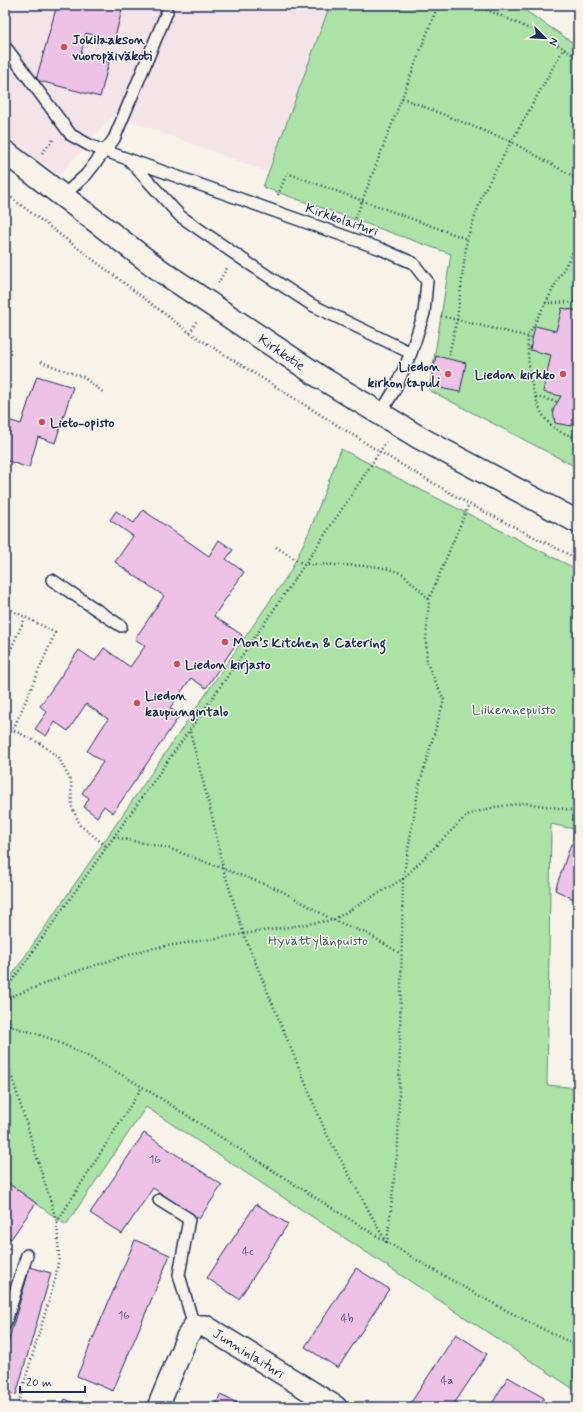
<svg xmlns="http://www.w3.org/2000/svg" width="583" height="1412" font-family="Mynerve,sans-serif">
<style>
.built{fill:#f4e4e7}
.green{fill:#abe2a5;stroke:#638882}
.building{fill:#eec1e6;stroke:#1b2f5e}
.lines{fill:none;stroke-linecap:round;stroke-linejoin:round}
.lane-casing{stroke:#1b2f5e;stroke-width:14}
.street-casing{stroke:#1b2f5e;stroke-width:24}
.secondary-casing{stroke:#1b2f5e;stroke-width:25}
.path{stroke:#1b2f5e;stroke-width:2.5;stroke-dasharray:1 3;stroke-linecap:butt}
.lane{stroke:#f7f3e8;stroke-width:11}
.street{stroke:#f7f3e8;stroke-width:21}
.secondary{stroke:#f7f3e8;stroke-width:22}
.poi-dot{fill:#d1495b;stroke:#f7f3e8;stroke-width:1.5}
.labels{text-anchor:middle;stroke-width:3;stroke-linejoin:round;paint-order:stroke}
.number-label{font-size:12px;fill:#505480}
.poi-label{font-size:14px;font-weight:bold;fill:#1b2f5e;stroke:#f7f3e8;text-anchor:start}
.street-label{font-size:14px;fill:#1b2f5e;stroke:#f7f3e8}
.park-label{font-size:14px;fill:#38536c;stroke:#f7f3e8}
</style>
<rect width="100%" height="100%" fill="#f7f3e8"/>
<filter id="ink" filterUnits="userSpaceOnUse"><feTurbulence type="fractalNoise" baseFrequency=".025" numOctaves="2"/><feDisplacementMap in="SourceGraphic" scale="8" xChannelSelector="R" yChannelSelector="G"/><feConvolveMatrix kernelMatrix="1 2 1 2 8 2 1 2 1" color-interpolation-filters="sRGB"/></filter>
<g filter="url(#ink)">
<path class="built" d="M5 5H330L268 172 114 115 59 175 5 136Z"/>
<path class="green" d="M330 5H511L526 11 578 46V468L429 390 451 254 263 187Z
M341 449 578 570V830L551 824 547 1085 578 1088V1392L146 1107 66 1225 5 1181V975L10 978 290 572 310 530Z"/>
<path class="building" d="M57 5 123 6 114 41 86 33 81 54 109 62 100 97 36 80Z
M562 308 578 311V417L571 426 555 423 553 410 561 396 543 392 551 355 530 350 535 326 556 331Z
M436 356 466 363 460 392 430 386Z
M37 376 73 387 55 443 38 437 29 468 5 460V419L21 424Z
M143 510 209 556 219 540 233 550 226 559 244 572 214 616 242 635 206 688 191 678 170 708 180 715 113 813 104 806 97 817 84 807 89 798 82 793 103 762 87 751 108 719 86 704 68 731 55 722 46 736 35 729 47 712 40 706 79 650 95 661 104 648 130 667 145 646 135 639 164 596 115 562 133 536 110 520 116 511 134 523Z
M571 844 578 847V901L555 890Z
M144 1133 222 1185 199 1219 153 1188 122 1234 90 1213Z
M5 1181 36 1203 11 1239 5 1235Z
M256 1204 288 1224 239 1299 207 1278Z
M135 1240 170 1255 113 1391 77 1376Z
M30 1267 51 1273 16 1395 5 1392V1353Z
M356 1268 389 1289 338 1368 305 1347Z
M456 1334 487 1354 452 1407H408Z
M508 1377 544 1398 539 1407H490Z
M220 1395 247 1407H215Z
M65 1399 83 1407H61Z"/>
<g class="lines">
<defs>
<path id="lane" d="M7 49 71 135 91 146 381 249 413 263 427 281 424 313 411 353 394 391 380 414
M130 161 180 216 248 263 312 305 411 353
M64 195 86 175 114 139 167 12
M52 580 121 626
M159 1200 189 1219 179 1275 194 1326
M5 1324 27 1255"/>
<path id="street" d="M158 1407 187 1337 194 1326H205L336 1407"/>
<path id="secondary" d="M5 152 161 271 320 377 420 438 578 522"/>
</defs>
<use href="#lane" class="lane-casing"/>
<use href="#street" class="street-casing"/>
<use href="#secondary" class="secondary-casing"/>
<path class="path" d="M475 5C512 20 547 35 578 59
M402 98 512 142 578 179
M42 153 53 140
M5 193 190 333 380 452 469 504 578 559
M278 195 287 173 467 239
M354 222 438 5
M578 242 528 336C527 361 531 407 551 425 558 432 568 435 578 438
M218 283 227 268
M545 303 578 302
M441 316 533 338
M190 333 197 320
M449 355 457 319 467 239 484 191 564 48
M41 362 83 377 104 393
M536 397 558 402
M276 547 303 564 373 566 389 569 403 574 429 599
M5 606C21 616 39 623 55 633L13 730 41 744 59 758 71 782 72 807 80 825 106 846
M5 662 25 618
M190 732 212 816 223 868 244 935 326 1133 386 1242
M114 837 168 848 280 890 333 920 368 934 401 954
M5 991C133 808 265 629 386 442
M5 999 80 970 148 949 333 920 403 879 419 786 444 700 427 663 426 640 429 599 469 504
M5 1025C24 1030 44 1035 62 1044 125 1072 182 1113 241 1150 350 1220 460 1291 578 1346
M5 1055 57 1222 59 1257 55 1280 17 1407
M57 1222 142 1087
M387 1243 398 1145 403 879 467 815 494 807 525 803 578 811
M5 1247 11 1250"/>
<use href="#lane" class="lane"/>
<use href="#street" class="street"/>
<use href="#secondary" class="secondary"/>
</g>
</g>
<g class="poi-dot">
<circle cx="64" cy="47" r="4"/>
<circle cx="448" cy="374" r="4"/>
<circle cx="563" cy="374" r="4"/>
<circle cx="42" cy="422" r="4"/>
<circle cx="225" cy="642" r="4"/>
<circle cx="177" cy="664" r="4"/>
<circle cx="137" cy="703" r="4"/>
</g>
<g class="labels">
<g class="number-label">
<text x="155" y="1163">16</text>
<text x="248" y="1255">4c</text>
<text x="124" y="1319">16</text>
<text x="347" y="1322">4b</text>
<text x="447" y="1384">4a</text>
</g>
<g class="poi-label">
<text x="72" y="44">Jokilaakson<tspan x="72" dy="16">vuoropäiväkoti</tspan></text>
<text x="440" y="371" text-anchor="end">Liedon<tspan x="440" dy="16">kirkon tapuli</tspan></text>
<text x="555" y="379" text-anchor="end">Liedon kirkko</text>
<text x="50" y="427">Lieto-opisto</text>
<text x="233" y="647">Mon’s Kitchen &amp; Catering</text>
<text x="185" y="669">Liedon kirjasto</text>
<text x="145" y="700">Liedon<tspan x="145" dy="16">kaupungintalo</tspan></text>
</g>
<g class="street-label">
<text transform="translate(342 219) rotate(19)" y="5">Kirkkolaituri</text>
<text transform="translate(282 352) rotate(34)" y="5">Kirkkotie</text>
<text transform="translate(249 1353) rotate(32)" y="5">Junninlaituri</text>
</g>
<g class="park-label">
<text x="514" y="714">Liikennepuisto</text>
<text x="318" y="945">Hyvättylänpuisto</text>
</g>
</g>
<rect width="583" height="1412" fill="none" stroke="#f7f3e8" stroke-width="20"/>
<rect x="10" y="10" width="563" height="1392" fill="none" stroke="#1b2f5e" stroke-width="1.5" filter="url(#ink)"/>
<g transform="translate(545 38) rotate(114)" stroke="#f7f3e8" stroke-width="3" paint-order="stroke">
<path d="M0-3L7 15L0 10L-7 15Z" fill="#1b2f5e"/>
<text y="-6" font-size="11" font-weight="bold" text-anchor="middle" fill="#1b2f5e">N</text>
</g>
<path d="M20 1386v6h65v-6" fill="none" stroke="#1b2f5e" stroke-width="2"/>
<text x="26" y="1386" font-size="12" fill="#1b2f5e" stroke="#f7f3e8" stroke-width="3" paint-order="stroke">20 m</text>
</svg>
